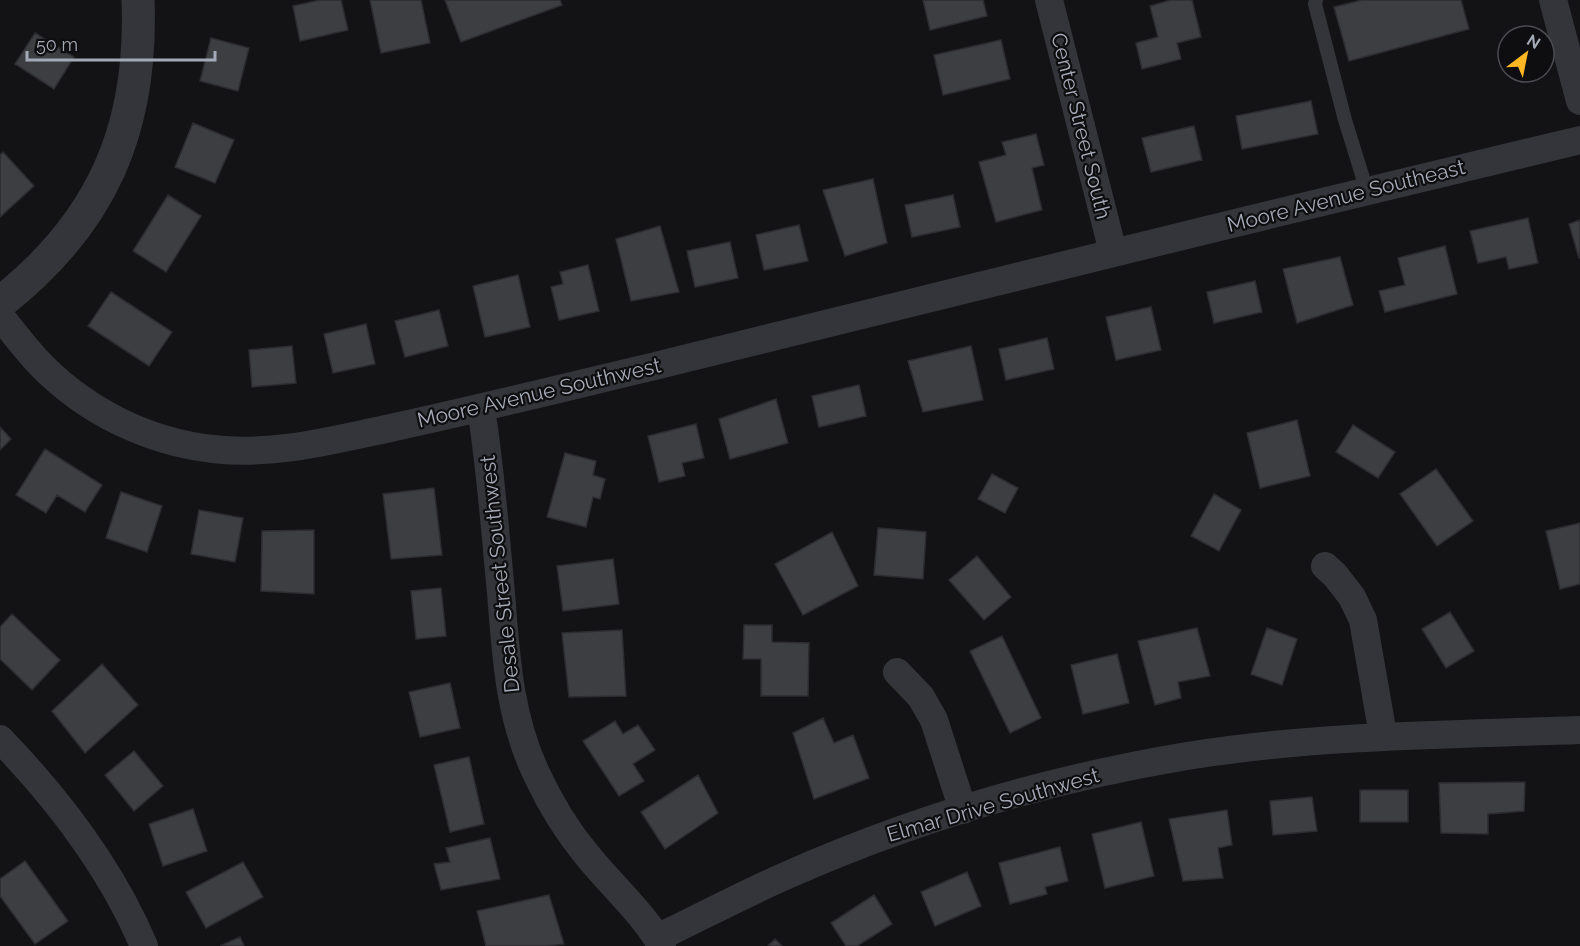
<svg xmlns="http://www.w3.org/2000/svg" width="1580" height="946" font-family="Raleway,sans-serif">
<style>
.building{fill:#3d3e42;stroke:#2d2d31;stroke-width:1.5}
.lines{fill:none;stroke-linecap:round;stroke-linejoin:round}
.service{stroke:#34353a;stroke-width:14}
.minor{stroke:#34353a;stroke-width:28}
.tertiary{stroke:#34353a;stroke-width:33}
.labels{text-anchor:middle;stroke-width:4.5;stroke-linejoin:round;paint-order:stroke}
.street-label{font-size:21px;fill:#a4a9b6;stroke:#0e0e10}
</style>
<rect width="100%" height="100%" fill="#131315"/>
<path class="building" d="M320 0H341L348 30 300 41 293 6Z
M370 0H421L430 43 381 53Z
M445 0H560L562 5 461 42Z
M923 0H983L987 16 930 30Z
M1171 0H1192L1201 37 1177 43 1181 59 1142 69 1136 43 1158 37 1150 6Z
M1362 0H1461L1469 29 1349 61 1334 7Z
M35 33 74 57 54 89 15 64Z
M211 38 249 48 238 91 200 81Z
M1001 40 1010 79 943 95 934 55Z
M1311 101 1318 134 1242 149 1236 116Z
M193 123 234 140 215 183 175 167Z
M1194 126 1202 160 1151 172 1142 138Z
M1036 134 1044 165 1032 168 1042 210 996 222 979 162 1006 155 1002 142Z
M3 152 34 186 0 217V155Z
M873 179 887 243 845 256 823 190Z
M168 195 201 216 166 272 133 251Z
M953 195 960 227 912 237 905 205Z
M1528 218 1538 263 1509 269 1506 257 1478 263 1470 231Z
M1580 220V258H1579L1569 224Z
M799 225 808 261 764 270 756 235Z
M660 226 679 292 631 301 616 239Z
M730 242 738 278 695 287 687 251Z
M1445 246 1457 294 1385 312 1379 291 1405 285 1398 258Z
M1340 257 1353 305 1297 323 1283 269Z
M588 265 599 311 559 320 551 287 563 284 560 272Z
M518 275 530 327 485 337 473 286Z
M1255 281 1262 312 1214 323 1207 292Z
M111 292 172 332 149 366 88 326Z
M1151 307 1161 350 1116 360 1106 317Z
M439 310 448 346 405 357 395 321Z
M366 324 375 364 333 373 324 334Z
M1047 338 1054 369 1006 380 999 349Z
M292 346 296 383 252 387 249 350Z
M971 346 983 400 923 412 908 361Z
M859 385 866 416 819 427 812 396Z
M776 399 788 443 730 459 719 419Z
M1297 420 1310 476 1260 488 1247 433Z
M696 424 704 458 682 463 685 476 659 482 648 436Z
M1353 425 1395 452 1378 478 1336 452Z
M0 427 11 439 0 450Z
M45 449 102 485 85 512 57 495 46 513 16 495Z
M565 453 596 461 593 475 605 479 600 499 593 497 586 527 547 517Z
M1436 469 1473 521 1437 546 1400 494Z
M992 474 1018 488 1005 513 978 499Z
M434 488 442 555 391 559 383 494Z
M121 492 162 506 147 552 106 538Z
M1214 494 1241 510 1219 551 1191 536Z
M199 510 243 518 235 562 191 554Z
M1580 523V584L1560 589 1546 531Z
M878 528 926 532 923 579 874 575Z
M314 530V594L261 591 262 531Z
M832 532 858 586 803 615 775 564Z
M977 556 1011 597 984 620 949 580Z
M613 559 619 604 563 611 557 566Z
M441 588 446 636 416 639 411 591Z
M1450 612 1474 651 1446 668 1422 629Z
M12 614 60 660 32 690 0 659V627Z
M744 625H772V642L809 643 808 696H761V659H743Z
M1197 628 1210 676 1178 682 1181 698 1155 705 1138 641Z
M1267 628 1297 639 1282 685 1251 674Z
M622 630 626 696 569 697 562 633Z
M1002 636 1041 718 1010 733 970 651Z
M1117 654 1129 703 1083 714 1071 665Z
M102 664 138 705 85 753 52 711Z
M450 683 460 728 420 737 409 692Z
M823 718 834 743 853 735 869 778 814 799 793 733Z
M615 721 623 734 638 725 655 750 633 764 644 781 619 796 583 741Z
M134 751 163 786 134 811 105 775Z
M469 757 484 824 450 832 434 765Z
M698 775 718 813 665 849 641 812Z
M1525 782 1524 811 1488 814V834L1441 833 1439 783Z
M1360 790H1408V822H1360Z
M1312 797 1317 831 1273 835 1270 801Z
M193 809 207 851 163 866 149 824Z
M1227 810 1232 845 1218 848 1223 878 1183 881 1169 819Z
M1141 822 1154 876 1105 888 1092 834Z
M490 838 500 879 441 890 434 864 450 862 446 848Z
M1060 847 1068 881 1045 887 1047 894 1010 904 999 863Z
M25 861 68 921 35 944 0 896V879Z
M243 862 263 897 206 928 186 892Z
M967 872 981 906 935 926 921 892Z
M549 895 564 944 547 946H486L477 911Z
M874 895 892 924 857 946H846L831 923Z
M240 937 244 946H220Z
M775 939 782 946H768Z"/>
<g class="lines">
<path class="service" d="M1316 0 1315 4 1345 120 1367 191"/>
<path class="minor" d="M1049 0 1113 252
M1553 0 1580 101
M0 316C14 333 27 351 43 367 88 412 149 442 213 449 272 456 328 441 386 429 479 409 571 386 663 364 968 288 1274 213 1580 140
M481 409C491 470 495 532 501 593 506 656 509 717 537 775 550 803 567 831 587 855 612 886 642 912 662 946
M1325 566 1335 575 1352 597 1363 620 1383 735
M897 672 921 697 934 720 963 810
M0 739C59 800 111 868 144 946
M657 938C699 918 740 896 783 877 911 820 1049 779 1187 756 1317 735 1448 735 1580 730"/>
<path class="tertiary" d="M0 303C102 223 143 129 138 0"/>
</g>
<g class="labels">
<g class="street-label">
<text transform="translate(1081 126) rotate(76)" y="7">Center Street South</text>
<text transform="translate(1346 196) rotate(-14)" y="7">Moore Avenue Southeast</text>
<text transform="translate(539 393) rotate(-13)" y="7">Moore Avenue Southwest</text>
<text transform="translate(500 574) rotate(-96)" y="7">Desale Street Southwest</text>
<text transform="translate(993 805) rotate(-16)" y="7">Elmar Drive Southwest</text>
</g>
</g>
<g transform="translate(1526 54) rotate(32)"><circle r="28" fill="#0e0e10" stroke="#4a4c52" stroke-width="1.5"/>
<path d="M0-4.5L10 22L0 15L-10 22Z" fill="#feb622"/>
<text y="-9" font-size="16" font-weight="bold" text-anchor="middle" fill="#a4a9b6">N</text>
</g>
<path d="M27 51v9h188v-9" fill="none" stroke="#a4a9b6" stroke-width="3"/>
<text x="36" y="51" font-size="18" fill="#a4a9b6" stroke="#0e0e10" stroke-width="4.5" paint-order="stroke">50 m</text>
</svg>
